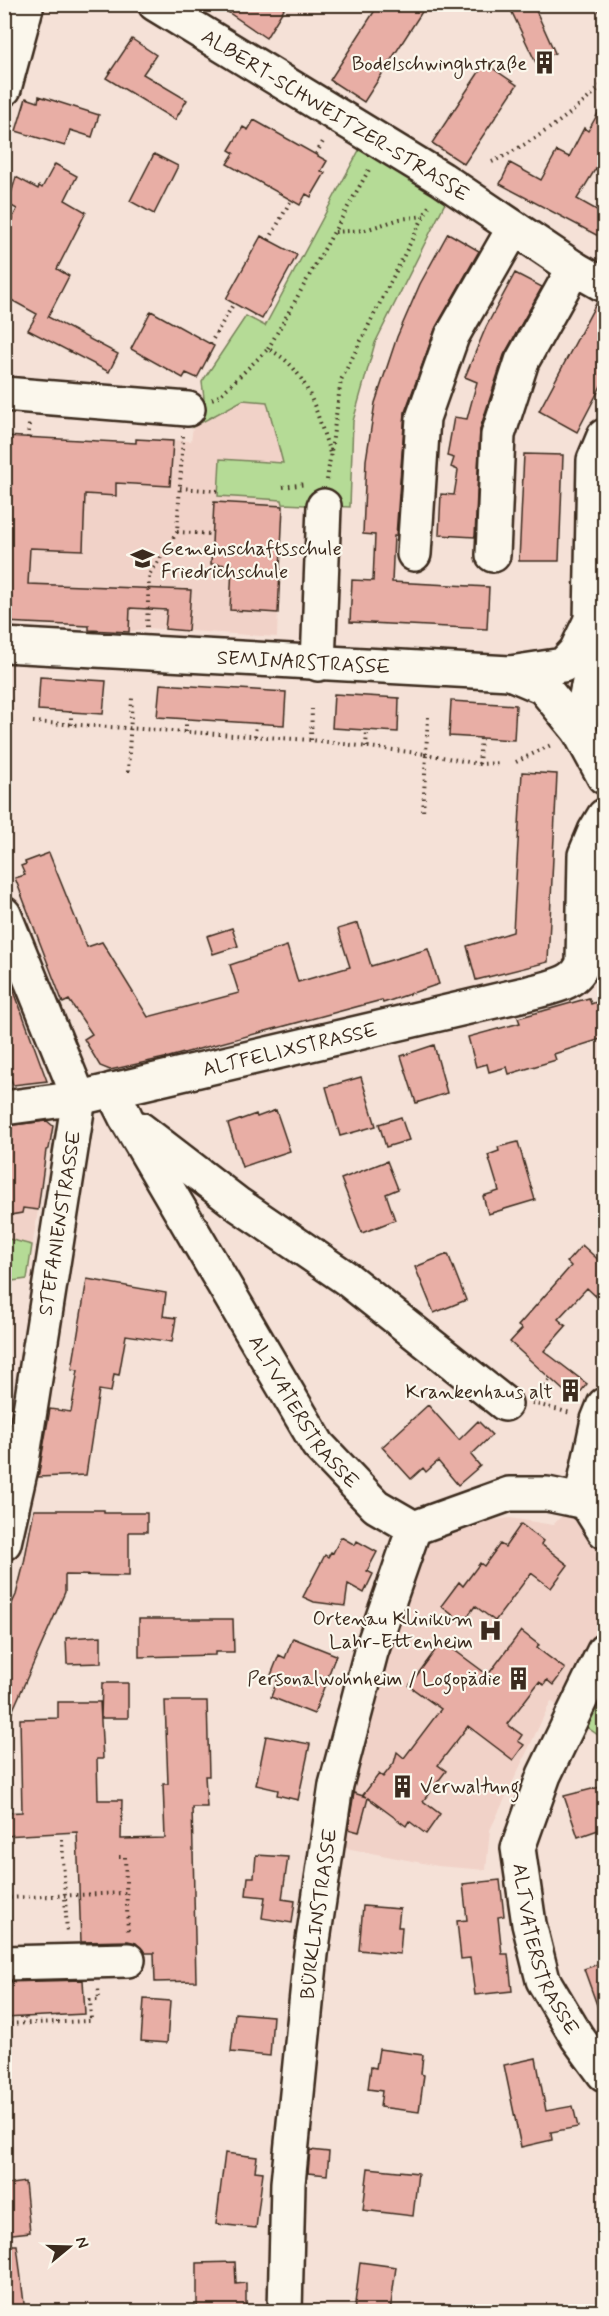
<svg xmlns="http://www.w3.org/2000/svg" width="609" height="2316" font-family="Mynerve,sans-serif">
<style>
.built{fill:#f1d2c8}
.green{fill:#b5db96;stroke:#78825a;stroke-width:1.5}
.building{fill:#e8aea5;stroke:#3b2a1e;stroke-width:1.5}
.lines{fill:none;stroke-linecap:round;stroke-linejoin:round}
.minor-casing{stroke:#3b2a1e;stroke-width:38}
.path{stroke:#3b2a1e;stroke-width:4;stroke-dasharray:1.5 4.5;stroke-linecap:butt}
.minor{stroke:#fbf7ec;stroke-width:33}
.labels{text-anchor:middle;stroke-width:4.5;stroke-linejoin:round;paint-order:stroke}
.poi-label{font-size:20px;fill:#3b2a1e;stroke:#fbf7ec;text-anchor:end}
.street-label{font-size:20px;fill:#3b2a1e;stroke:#fbf7ec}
</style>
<rect width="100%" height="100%" fill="#f5e1d7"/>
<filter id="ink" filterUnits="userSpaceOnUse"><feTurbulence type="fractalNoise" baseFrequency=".0167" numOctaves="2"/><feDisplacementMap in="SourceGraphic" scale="12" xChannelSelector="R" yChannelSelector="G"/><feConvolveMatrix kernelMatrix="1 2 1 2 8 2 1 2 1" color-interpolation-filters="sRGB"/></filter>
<g filter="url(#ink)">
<path class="built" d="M243 400 267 402 283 464 277 637 147 628 129 632 89 630V626L5 622 4 436 136 443V439L191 441 193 427Z
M5 1164 38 1210 27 1279 5 1282Z
M604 1447V1739L551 1701 490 1830 486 1870 438 1866 315 1842 398 1570 431 1533 466 1524 510 1518 553 1525 573 1504Z"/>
<path class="green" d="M364 141 450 193 375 343 353 421 350 507 283 504 282 500 218 496 220 459 283 463 267 402 243 400 193 427 204 398 202 382 246 316 265 326Z
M5 1238 32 1245 27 1279 5 1282Z
M604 1665V1739L572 1717Z"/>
<path class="building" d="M216 4H287L266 38Z
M379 4H427L364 102 330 80Z
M508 4H533L555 53 536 63Z
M132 39 156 55 143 74 187 100 175 120 106 78Z
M485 63 517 85 464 164 432 143Z
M39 96 99 115 92 137 70 130 65 146 16 131 26 98 38 102Z
M604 103V173L596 168 577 199 604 214V239L500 184 510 163 541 180 557 151 569 157 584 128 588 131Z
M254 120 327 161 321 171 325 173 311 197 306 194 300 205 227 164 234 153 229 150 243 127 248 130Z
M154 154 178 166 154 214 130 201Z
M55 164 77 176 65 200 86 212 57 269 69 276 48 317 118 354 109 372 28 330 37 314 4 296V235L17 209 8 204 16 177 38 189 39 186 42 188Z
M448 233 479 251 436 327 405 412 396 536H394L392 582 489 587 487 629 350 622 352 580 373 581 375 535 363 534 366 460 375 403 397 337 420 284Z
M261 236 297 255 262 319 226 299Z
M515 273 542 287 504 355 480 429 475 537 439 535 441 494 454 495 457 477 458 470 451 467 454 458 447 456 454 417 467 419 477 382 465 377 486 327Z
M597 302 604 304V380L577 432 539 411Z
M151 311 214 346 197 378 186 373 183 378 131 349Z
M4 436 136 443V439L173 441 170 486 116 483V496L85 494 83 550 30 548 28 584 191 590 188 631 165 629 167 610 130 608 129 632 89 630V626L4 622Z
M524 454 563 455 559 561H519Z
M214 502 283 506 278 613 230 610 232 565 211 564Z
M40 677 106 681 103 714 38 710Z
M160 684 286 692 284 725 157 717Z
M334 694 399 698 398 732 332 728Z
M451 701 516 705 514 740 449 736Z
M522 772 557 774 548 962 476 980 467 946 513 932Z
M49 853 87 947 102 942 148 1017 239 993 230 965 287 946 298 982 350 967 338 929 358 923 371 966 428 949 439 984 383 1003 382 1000 169 1057 110 1070 100 1066 84 1039 92 1034 69 1000 63 1003 15 878 25 875 21 866 26 864 25 862Z
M232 928 238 946 213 954 207 936Z
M4 972H7L47 1081 13 1085 4 1060Z
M589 998 591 1004 604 999V1038L554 1054 556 1060 509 1074 507 1067 489 1072 487 1064 476 1067 468 1037 520 1023 518 1018Z
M434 1045 447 1093 416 1103 401 1056Z
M361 1077 376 1126 340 1136 326 1087Z
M276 1110 290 1151 242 1167 228 1124 256 1114 257 1117Z
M401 1117 409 1140 386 1147 379 1124Z
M47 1121 53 1126 49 1149 46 1150 38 1210 23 1208 22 1213 4 1216V1164L8 1163 4 1126Z
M518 1142 535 1200 488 1214 483 1196 499 1191 488 1155 499 1151 498 1147Z
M387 1161 398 1189 386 1194 395 1220 362 1233 341 1179Z
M582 1245 604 1265V1304L587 1288 558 1319 566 1326 544 1351 587 1384 574 1400 510 1342 522 1329 518 1326 571 1266 567 1262Z
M448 1254 466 1300 434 1313 415 1267Z
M87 1279 166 1293 163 1316 176 1318 172 1342 126 1335 119 1375 114 1374 111 1392 99 1390 86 1475 38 1477 50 1409 71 1412 78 1370 72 1369Z
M428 1405 459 1440 478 1421 492 1435 471 1455 480 1466 458 1485 438 1461 426 1472 423 1468 411 1479 382 1447Z
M34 1510H104V1513H147V1532H129V1576L65 1575V1592L4 1730V1620L16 1595 24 1563Z
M521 1524 543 1541 541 1544 568 1565 551 1588 531 1573 495 1621 475 1606 463 1623 441 1606 459 1582 463 1586 480 1563 484 1566 500 1544 505 1547Z
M341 1537 355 1545 357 1541 377 1552 367 1571 373 1574 364 1593 348 1584 345 1606 314 1602 303 1597 325 1555 328 1557 331 1552 333 1553Z
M139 1619H233L234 1652H215V1655L139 1657Z
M521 1631 539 1645 537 1648 565 1669 553 1685 547 1680 544 1685 539 1682 507 1724 522 1735 518 1741 524 1745 513 1760 468 1726 438 1765 446 1771 423 1801 440 1814 426 1834 409 1821 406 1826 368 1798 359 1832 348 1829 354 1793 366 1797 363 1795 379 1774 383 1777 394 1763 397 1752 404 1758 441 1709 409 1686 442 1641 488 1675Z
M101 1636V1663L67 1664 66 1638Z
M293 1638 336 1655 314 1714 271 1697 278 1678 271 1675 279 1655 285 1658Z
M102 1683H128V1718H101Z
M165 1701H207L209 1776H205L207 1807H192L196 1981 155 1982 154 1953H145L136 1943 128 1941 81 1942 77 1832 4 1836V1813L22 1812 20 1719 58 1718V1702H100L103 1759H97L98 1800H122L121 1839 165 1838 163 1784H168Z
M266 1736 310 1744 298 1800 277 1795 278 1790 256 1785Z
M604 1786V1828L578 1837 564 1796Z
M256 1855 288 1857 282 1899 295 1901 292 1923 262 1918 265 1897 246 1895 248 1877H254Z
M500 1880 504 1916 498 1917 502 1954H508L512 1991 475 1995 470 1958 461 1959 457 1921 467 1920 463 1884Z
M363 1906 400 1909 398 1927H402L400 1954 359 1950Z
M604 1962V2019H602L584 1969Z
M83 1980 85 2014 4 2018V1982Z
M144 1999 170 2001 167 2043 141 2041Z
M235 2013 273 2016 270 2056 231 2052Z
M379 2049 423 2055 421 2074 424 2075 419 2112 380 2107 382 2091 368 2089 371 2067 376 2068Z
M536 2058 546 2111 573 2106 578 2127 551 2132 552 2140 521 2147 504 2065Z
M310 2150 329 2152 327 2175 308 2173Z
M225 2153 257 2157 255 2171 263 2172 256 2228 216 2224Z
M368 2168 418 2173 413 2216 363 2210Z
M25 2182 30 2232 4 2235V2185Z
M4 2245H17L25 2312H4Z
M235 2262 236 2284 246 2283V2312H197V2263Z
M360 2262 396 2267 390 2312H354Z"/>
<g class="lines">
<defs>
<g id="minor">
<path id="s1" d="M155 4 442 179 574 268 604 285"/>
<path d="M4 89 27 4"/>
<path d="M4 394 188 409"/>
<path d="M414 554 423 418 452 336 514 228"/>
<path d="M493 555 498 435 522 361 574 268"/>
<path id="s2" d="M4 645 510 673 543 687 579 731 604 777"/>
<path d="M318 664 324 506"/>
<path d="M510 673 563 665 576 651 589 624"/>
<path d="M579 731 590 676 594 460 604 436"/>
<path d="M4 914 79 1098 21 1468 4 1543"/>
<path id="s3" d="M112 1090 126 1118 318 1445 376 1506 414 1528 509 1494H547L581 1501 589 1507 604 1531"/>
<path id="s4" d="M4 1108 79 1098 529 993C549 987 577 985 583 962L585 855 595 831 604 816"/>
<path d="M140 1129 239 1205 346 1278 505 1404"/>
<path d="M581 1501 598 1420 604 1405"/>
<path id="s5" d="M604 1651 544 1775 518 1848 529 1924 543 1980 577 2037 604 2074"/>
<path d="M4 1963 128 1960"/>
<path id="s6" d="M285 2312 288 2183 311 1954 336 1785 371 1652 414 1528"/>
</g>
</defs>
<use href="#minor" class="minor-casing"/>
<path class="path" d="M598 4 604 30
M316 154 324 140
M492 162C527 146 578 111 604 83
M335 232 365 230 400 219 424 216
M269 240 291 200
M210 344 234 303
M268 349 371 166
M212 399 219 396 268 349C308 367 317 415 330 453
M28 438 29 424
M327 480 341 380 430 204
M283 487 306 484
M180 488 219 491
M177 532 213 534
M147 627 149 576 177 532 183 436
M428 717 426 754 479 764 502 763
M33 722 311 740 426 754 423 814
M71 725V712
M186 732V719
M255 736 256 723
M311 740 312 709
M366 747 367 730
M516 762 553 744
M479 764 481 737
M128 772 132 698
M533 1400 550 1379
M532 1403 571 1413
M62 1839 67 1934
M119 1857H125L128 1932
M4 1862 10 1935
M4 1898 126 1893
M58 2015V2022
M26 2017 27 2023
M4 2024 91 2021 90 2000H99L98 1987"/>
<use href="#minor" class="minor"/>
</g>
</g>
<defs>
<symbol id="building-bare" viewBox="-9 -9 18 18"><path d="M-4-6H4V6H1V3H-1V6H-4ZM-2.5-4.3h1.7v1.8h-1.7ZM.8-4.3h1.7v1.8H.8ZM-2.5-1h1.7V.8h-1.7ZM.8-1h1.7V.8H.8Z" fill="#3b2a1e" stroke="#fbf7ec" stroke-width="2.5" paint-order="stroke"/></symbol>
<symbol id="school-bare" viewBox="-9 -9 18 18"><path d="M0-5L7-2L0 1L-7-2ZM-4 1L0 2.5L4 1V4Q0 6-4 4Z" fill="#3b2a1e" stroke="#fbf7ec" stroke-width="2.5" paint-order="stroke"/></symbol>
<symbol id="hospital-bare" viewBox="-9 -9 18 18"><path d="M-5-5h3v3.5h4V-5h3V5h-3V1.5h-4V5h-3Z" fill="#3b2a1e" stroke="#fbf7ec" stroke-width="2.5" paint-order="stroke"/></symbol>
</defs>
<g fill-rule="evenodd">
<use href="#building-bare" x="528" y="46" width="33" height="33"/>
<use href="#school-bare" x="126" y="542" width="33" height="33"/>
<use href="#building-bare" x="554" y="1374" width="33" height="33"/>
<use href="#hospital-bare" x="474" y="1614" width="33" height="33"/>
<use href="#building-bare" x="502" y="1662" width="33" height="33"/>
<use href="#building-bare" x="386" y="1770" width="33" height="33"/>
</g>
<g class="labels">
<g class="poi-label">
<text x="527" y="70">Bodelschwinghstraße</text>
<text x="161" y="555" text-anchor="start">Gemeinschaftsschule<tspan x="161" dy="23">Friedrichschule</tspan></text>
<text x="553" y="1398">Krankenhaus alt</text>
<text x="473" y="1625">Ortenau Klinikum<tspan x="473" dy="23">Lahr-Ettenheim</tspan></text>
<text x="501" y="1685">Personalwohnheim / Logopädie</text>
<text x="420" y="1793" text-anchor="start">Verwaltung</text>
</g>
<g class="street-label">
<text dy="7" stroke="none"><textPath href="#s1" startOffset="212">ALBERT-SCHWEITZER-STRASSE</textPath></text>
<text dy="7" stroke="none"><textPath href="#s2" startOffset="300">SEMINARSTRASSE</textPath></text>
<text dy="7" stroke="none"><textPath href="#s4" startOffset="292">ALTFELIXSTRASSE</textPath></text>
<text transform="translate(59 1223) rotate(-81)" y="7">STEFANIENSTRASSE</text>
<text dy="7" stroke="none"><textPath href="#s3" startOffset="375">ALTVATERSTRASSE</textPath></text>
<text dy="7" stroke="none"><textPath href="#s6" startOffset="400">BÜRKLINSTRASSE</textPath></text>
<text dy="7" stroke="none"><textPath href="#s5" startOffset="321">ALTVATERSTRASSE</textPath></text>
</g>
</g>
<rect width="609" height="2316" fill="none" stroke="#fbf7ec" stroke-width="24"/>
<rect x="12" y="12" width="585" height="2292" fill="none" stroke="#3b2a1e" stroke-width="2" filter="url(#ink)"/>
<g transform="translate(69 2247) rotate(71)" stroke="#fbf7ec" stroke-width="4.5" paint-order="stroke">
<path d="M0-4.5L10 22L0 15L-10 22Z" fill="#3b2a1e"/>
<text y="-9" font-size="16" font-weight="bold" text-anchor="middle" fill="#3b2a1e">N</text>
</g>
</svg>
